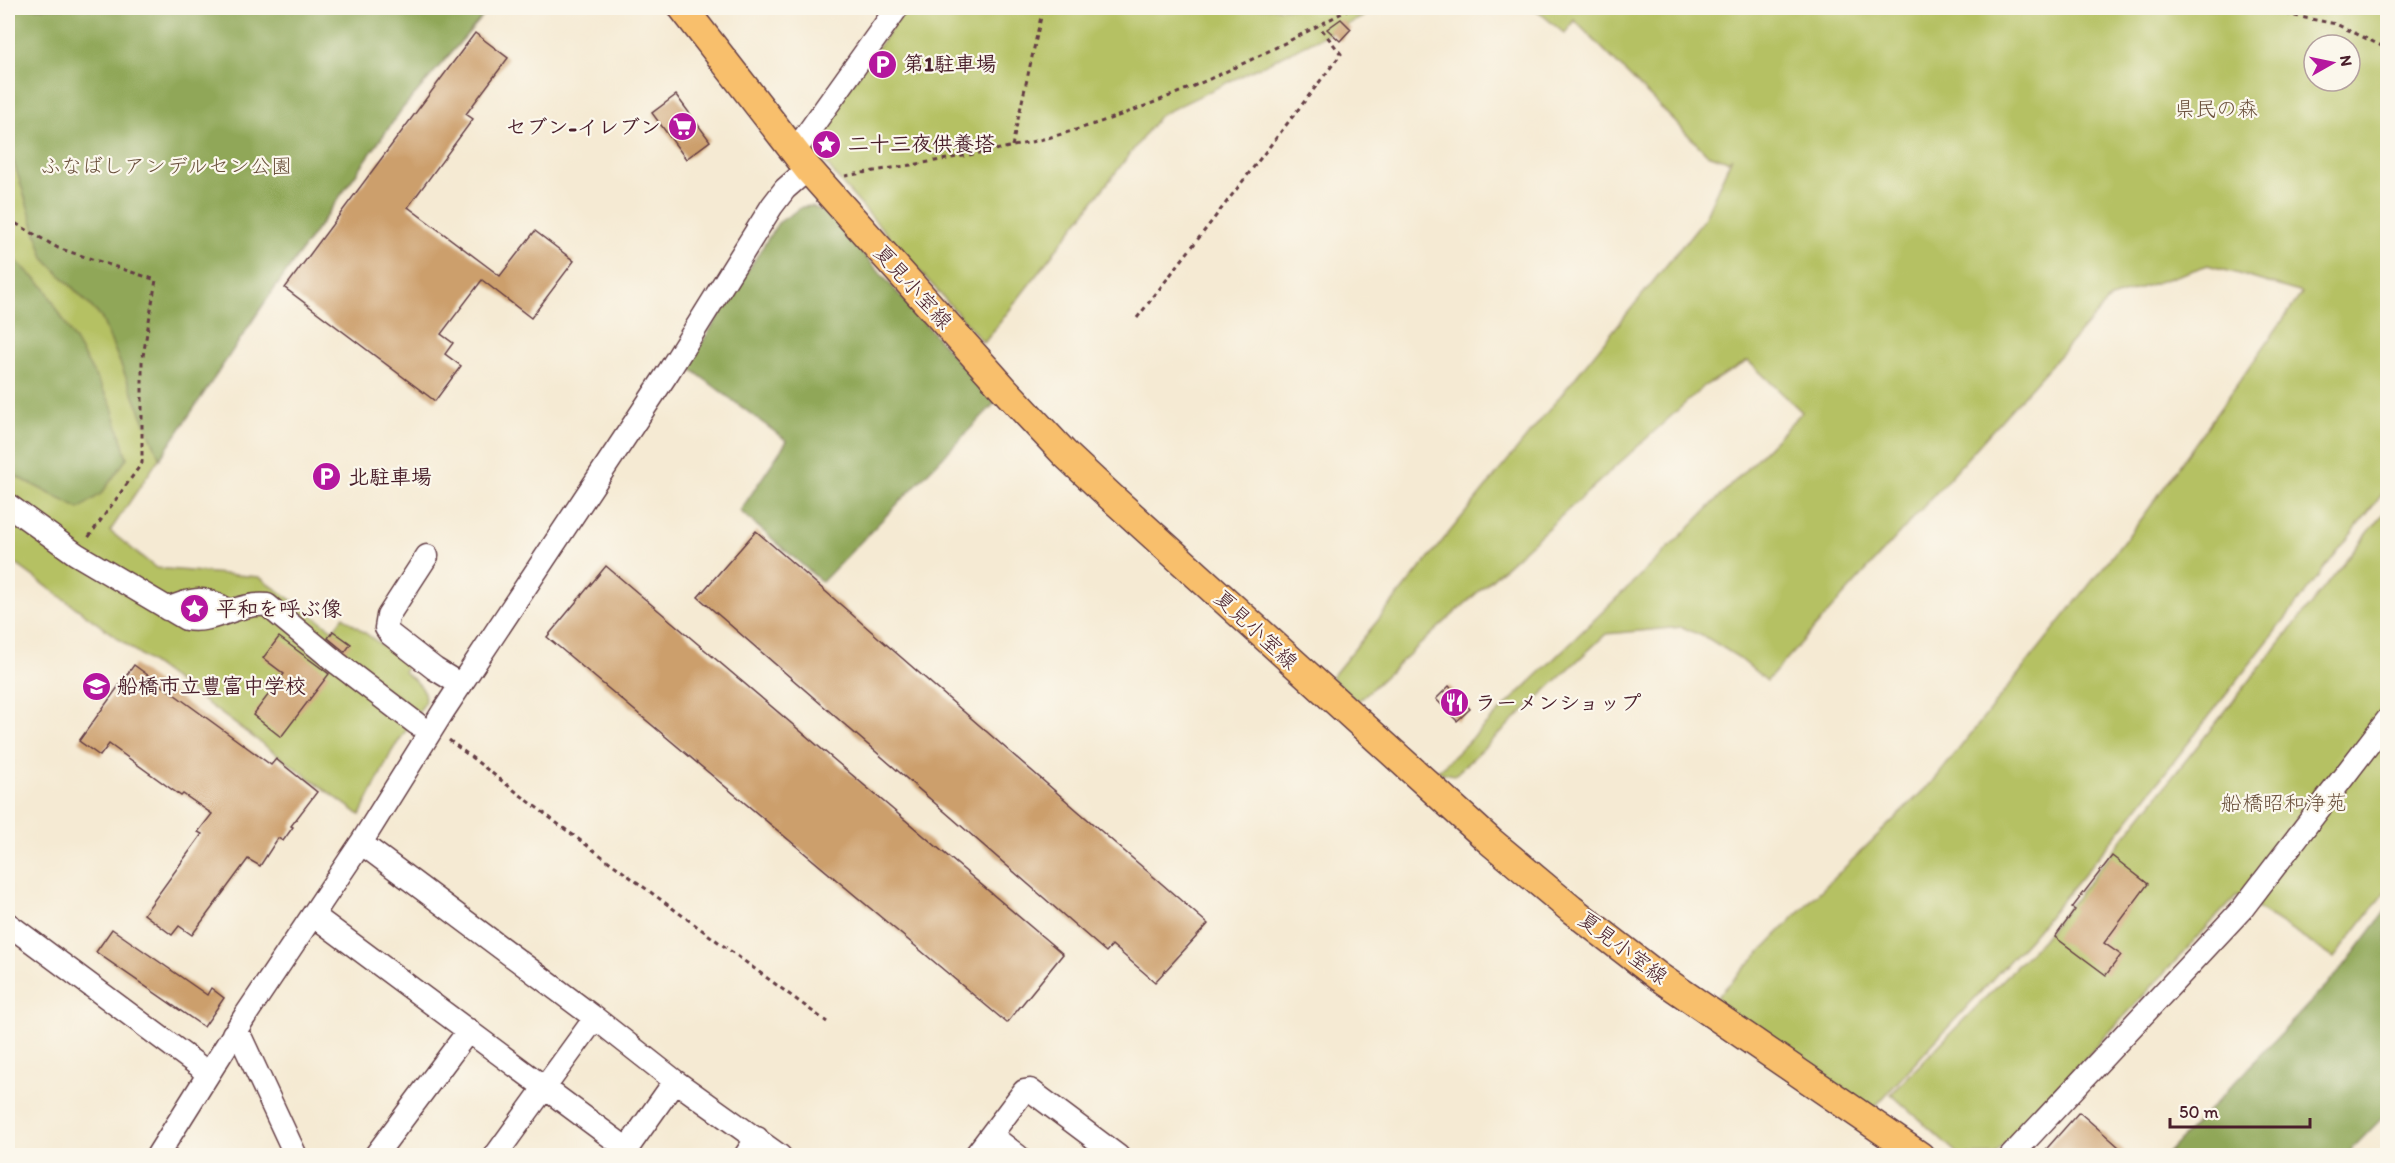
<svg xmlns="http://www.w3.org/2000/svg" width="2395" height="1163" font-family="Itim,'Klee One',sans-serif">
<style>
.green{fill:#b5c163;stroke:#807047;stroke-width:1.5;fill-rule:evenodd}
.forest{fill:#90a759;stroke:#6d6342;stroke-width:1.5}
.building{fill:#cc9f6c}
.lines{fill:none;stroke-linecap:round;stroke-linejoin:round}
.minor-casing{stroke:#643d44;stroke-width:25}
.major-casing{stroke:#643d44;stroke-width:31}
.path{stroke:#643d44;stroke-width:3;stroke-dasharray:4.5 4.5;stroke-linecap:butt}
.minor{stroke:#fff;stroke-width:22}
.major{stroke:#f8bf6c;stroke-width:28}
.labels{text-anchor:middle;stroke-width:4.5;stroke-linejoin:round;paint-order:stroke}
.poi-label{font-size:21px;font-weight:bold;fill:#4a1f2b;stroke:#fbf7ec;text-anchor:start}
.park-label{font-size:21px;fill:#6a503c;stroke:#fbf7ec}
.street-label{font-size:21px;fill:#4a1f2b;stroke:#fbf7ec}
</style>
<rect width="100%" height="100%" fill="#fbf7ec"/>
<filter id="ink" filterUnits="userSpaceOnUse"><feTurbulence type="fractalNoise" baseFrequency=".0167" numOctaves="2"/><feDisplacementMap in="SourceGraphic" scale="12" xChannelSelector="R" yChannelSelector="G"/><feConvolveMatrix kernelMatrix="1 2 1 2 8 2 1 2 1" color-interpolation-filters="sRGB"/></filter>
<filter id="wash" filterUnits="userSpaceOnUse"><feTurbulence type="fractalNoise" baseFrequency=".008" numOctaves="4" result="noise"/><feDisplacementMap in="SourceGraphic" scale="24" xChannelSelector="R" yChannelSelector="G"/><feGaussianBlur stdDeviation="1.35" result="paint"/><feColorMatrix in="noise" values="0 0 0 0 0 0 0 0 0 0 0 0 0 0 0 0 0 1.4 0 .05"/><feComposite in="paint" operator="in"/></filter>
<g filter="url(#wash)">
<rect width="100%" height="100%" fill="#f5ead3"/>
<path class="green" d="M8 8H490L402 109 265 302 110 531 156 568 259 577 333 630 343 617 408 664 404 672C416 681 428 688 424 704L392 751 360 815 8 558Z
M906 8H1371L1363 17 1160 115 984 343 844 186 812 146 813 138Z
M1534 8H2387V488L2115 837 2031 937 1872 1110 1712 1002 1795 916 1936 778 2143 517 2302 293 2208 265 2111 298 1767 681 1738 657 1709 639 1682 627 1606 634 1455 775 1437 772 1689 528 1802 412 1748 361 1704 386 1357 702 1331 678 1704 219 1732 157 1728 161 1707 154 1574 20 1565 34ZM2314 45H2350V81H2314Z
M2387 509V889L2334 958 2237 895 1995 1155H1959L1891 1094 2042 940Z"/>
<path class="forest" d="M8 8H490L402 109 265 302 160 459 101 317 44 258 8 144Z
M812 206 828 214 995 403 822 582 740 511 787 441 687 366 778 223 802 207Z
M8 253 45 288 111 404 127 458 102 493 79 509 8 472Z
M2387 909V1113L2346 1155H2166L2341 970Z"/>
<g id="blocks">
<path class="building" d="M1341 19 1351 29 1340 41 1327 29Z
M475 33 508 58 466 114 473 119 408 207 500 276 535 231 574 261 531 318 482 280 441 334 453 343 445 354 461 366 435 401 285 288Z
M676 95 710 141 686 159 652 113Z
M756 531 1208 924 1155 982 1112 945 1106 952 698 597Z
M606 566 1063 954 1007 1023 547 637Z
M333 631 351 644 345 652 328 638Z
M279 637 329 674 281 737 253 715 284 674 263 658Z
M134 665 271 765 276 759 317 792 291 826 293 827 283 841 278 838 260 866 248 859 192 935 179 926 172 935 144 914 202 834 198 832 212 814 183 794 181 796 109 744 100 756 79 741Z
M1449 686 1470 709 1457 721 1436 699Z
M2112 856 2148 884 2104 943 2121 955 2106 975 2055 937 2075 910 2072 908Z
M112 929 207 995 211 988 224 998 204 1027 96 952Z
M2079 1112 2110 1139 2128 1155H2041Z"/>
</g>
</g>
<g filter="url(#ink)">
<use href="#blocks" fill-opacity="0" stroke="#643d44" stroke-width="1.5"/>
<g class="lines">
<defs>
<path id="minor" d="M794 152 897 8
M8 505 76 554 186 619C214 624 238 602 267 605L337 663 417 724
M427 556 388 616 386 628 390 634 435 669 461 685
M167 609C193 598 204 595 229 611
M361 843 595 1018 675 1081
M313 915 627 1149
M8 924 199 1066 207 1075
M233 1034 242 1040 296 1156
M991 1135 1018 1156
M157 1156 245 1016 361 843 444 710 669 371 772 206 785 189 808 169
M375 1156 469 1030
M495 1156 595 1018
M622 1156 675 1081 780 1156
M745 1156 757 1138
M975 1156 1024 1091 1030 1090 1118 1156
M2011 1156 2243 908 2388 719"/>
<path id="major" d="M683 8 808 169 1005 390 1065 454 1110 496 1490 841 1571 909 1659 977 1920 1156"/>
</defs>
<use href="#minor" class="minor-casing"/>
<use href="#major" class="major-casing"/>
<path class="path" d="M2178 8 2265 10 2336 24 2388 49
M1012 146 1043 8
M845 176C913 164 983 155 1051 137 1154 109 1258 59 1351 8
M8 219 58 248 156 280 142 362V463L88 538
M1137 318 1341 54 1319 26
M449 740 558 824 827 1022"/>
<use href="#minor" class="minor"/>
<use href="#major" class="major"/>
</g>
</g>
<defs>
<symbol id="parking-disc" viewBox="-11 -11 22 22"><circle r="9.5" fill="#b5179e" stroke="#fbf7ec"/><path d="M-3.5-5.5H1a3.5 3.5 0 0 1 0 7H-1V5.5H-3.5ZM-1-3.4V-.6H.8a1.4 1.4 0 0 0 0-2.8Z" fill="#fff"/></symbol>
<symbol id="supermarket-disc" viewBox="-11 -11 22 22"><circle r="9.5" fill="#b5179e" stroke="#fbf7ec"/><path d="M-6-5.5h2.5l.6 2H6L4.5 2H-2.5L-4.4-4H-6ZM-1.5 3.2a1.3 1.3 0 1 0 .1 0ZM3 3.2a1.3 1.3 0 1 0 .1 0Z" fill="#fff"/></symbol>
<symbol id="sight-disc" viewBox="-11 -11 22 22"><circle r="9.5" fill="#b5179e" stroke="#fbf7ec"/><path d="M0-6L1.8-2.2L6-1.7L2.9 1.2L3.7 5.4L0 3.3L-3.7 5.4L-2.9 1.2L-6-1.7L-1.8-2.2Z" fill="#fff"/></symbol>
<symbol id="school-disc" viewBox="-11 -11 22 22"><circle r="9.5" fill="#b5179e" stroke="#fbf7ec"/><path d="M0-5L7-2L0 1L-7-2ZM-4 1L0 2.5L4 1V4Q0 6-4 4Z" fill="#fff"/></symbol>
<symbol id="restaurant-disc" viewBox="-11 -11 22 22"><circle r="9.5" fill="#b5179e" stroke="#fbf7ec"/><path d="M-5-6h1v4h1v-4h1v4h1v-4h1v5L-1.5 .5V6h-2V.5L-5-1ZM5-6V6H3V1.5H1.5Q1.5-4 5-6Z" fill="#fff"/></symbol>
</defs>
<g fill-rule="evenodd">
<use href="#parking-disc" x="866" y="48" width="33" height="33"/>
<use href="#supermarket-disc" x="666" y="110" width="33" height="33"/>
<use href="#sight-disc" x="810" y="128" width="33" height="33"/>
<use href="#parking-disc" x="310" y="460" width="33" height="33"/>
<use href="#sight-disc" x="178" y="592" width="33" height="33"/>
<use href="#school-disc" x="80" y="670" width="33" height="33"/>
<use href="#restaurant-disc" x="1438" y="686" width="33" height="33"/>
</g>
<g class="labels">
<g class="poi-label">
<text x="903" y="71">第1駐車場</text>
<text x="661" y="134" text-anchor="end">セブン-イレブン</text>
<text x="848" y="151">二十三夜供養塔</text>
<text x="348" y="484">北駐車場</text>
<text x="216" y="616">平和を呼ぶ像</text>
<text x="117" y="693">船橋市立豊富中学校</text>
<text x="1475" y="710">ラーメンショップ</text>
</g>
<g class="park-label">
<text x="2216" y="116">県民の森</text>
<text x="166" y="173">ふなばしアンデルセン公園</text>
<text x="2284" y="810">船橋昭和浄苑</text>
</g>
<g class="street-label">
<text transform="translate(913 287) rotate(48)" y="7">夏見小室線</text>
<text transform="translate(1256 630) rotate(43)" y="7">夏見小室線</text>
<text transform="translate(1623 948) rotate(37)" y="7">夏見小室線</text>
</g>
</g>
<rect width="2395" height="1163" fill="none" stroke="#fbf7ec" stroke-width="30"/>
<g transform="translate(2332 63) rotate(81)"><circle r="28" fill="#fbf7ec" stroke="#b4a19f" stroke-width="1.5"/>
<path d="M0-4.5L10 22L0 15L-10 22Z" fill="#b5179e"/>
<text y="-9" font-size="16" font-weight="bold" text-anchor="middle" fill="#4a1f2b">N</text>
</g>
<path d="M2170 1118v9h140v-9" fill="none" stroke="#4a1f2b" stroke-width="3"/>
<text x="2179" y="1118" font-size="18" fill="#4a1f2b" stroke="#fbf7ec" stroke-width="4.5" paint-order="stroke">50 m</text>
</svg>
